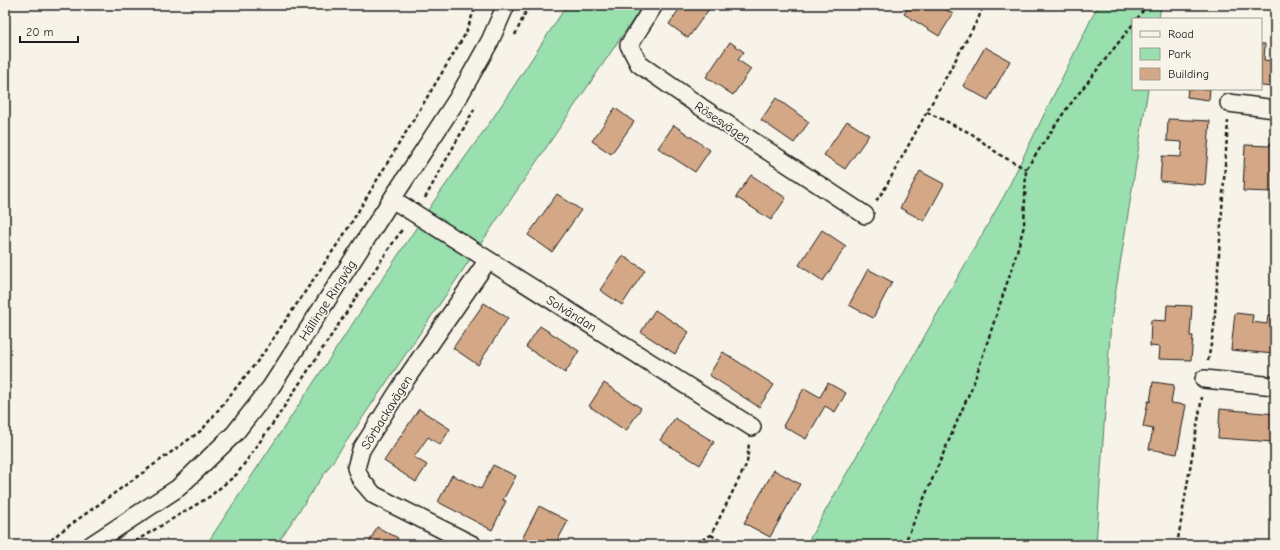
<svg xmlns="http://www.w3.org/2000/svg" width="1280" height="550" font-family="'Comic Neue',sans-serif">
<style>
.green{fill:#99e0ae;stroke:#5a7e65}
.building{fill:#d4a886;stroke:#1c1c1c}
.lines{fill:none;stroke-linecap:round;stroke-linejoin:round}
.minor-casing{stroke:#1c1c1c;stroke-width:20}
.path{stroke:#1c1c1c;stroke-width:2.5;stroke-dasharray:4 3;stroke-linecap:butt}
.minor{stroke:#f7f3e8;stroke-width:17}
.labels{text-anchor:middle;stroke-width:3.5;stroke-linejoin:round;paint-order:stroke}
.street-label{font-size:13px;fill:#1c1c1c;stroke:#f7f3e8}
</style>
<rect width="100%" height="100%" fill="#f7f3e8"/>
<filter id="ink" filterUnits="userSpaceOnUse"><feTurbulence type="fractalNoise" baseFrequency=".025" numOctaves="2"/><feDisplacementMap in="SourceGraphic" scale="8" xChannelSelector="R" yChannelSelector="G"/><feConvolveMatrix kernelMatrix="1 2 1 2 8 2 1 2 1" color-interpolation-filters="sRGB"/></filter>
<g filter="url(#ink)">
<path class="green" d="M567 5H643L276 545H206L432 204 493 118Z
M1098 5H1161L1159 19H1133V89H1148L1111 321 1096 545H806L1004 196Z"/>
<path class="building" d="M682 5H712L688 38 669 24Z
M910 5H938L953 14 939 36 904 14Z
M730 42 744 52 738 60 751 69 733 95 706 77Z
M1261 44H1265L1264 60 1275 61V87L1261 86Z
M985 47 1010 61 988 100 963 86Z
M1188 89H1210L1209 100 1187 97Z
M776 98 809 122 794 143 761 120Z
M615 108 634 122 611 154 592 141Z
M1168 119 1210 121 1205 185 1160 181 1162 156 1181 157 1182 142 1167 141Z
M847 121 869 135 845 169 824 155Z
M674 125 710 150 695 172 658 148Z
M1270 143H1275V175L1273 192 1243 191 1245 145 1270 146Z
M920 171 944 184 924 221 900 208Z
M751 175 786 198 771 220 736 197Z
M557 194 581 210 552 252 528 235Z
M822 230 846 246 823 281 799 265Z
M623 256 645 270 622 305 600 290Z
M868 269 892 282 873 318 849 305Z
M484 303 508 318 478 365 453 348Z
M1167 305 1192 306 1190 336H1193L1191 360 1159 359 1160 347 1150 346 1151 320 1166 321Z
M655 310 689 332 675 354 641 332Z
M1235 313 1253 315 1252 322 1267 324 1268 315 1275 316V347L1274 354 1231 350Z
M540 326 579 351 565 373 526 347Z
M723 352 774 385 759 407 709 375Z
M1153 382 1174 385 1171 403 1186 405 1177 454 1149 449 1153 429 1143 427 1148 401 1150 402Z
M604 383 641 408 626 431 589 406Z
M828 383 846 393 835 412 825 406 806 439 783 426 804 388 820 397Z
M419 409 450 429 440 445 428 437 414 457 427 465 416 482 384 461Z
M1220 409 1275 414 1273 442 1218 438Z
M675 418 714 442 700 465 660 440Z
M493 465 516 476 503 500 506 501 492 530 438 502 452 475 481 489Z
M774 470 800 484 770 537 744 523Z
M539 506 568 521 555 545H532L522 539Z
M377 527 398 538 394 545H368Z"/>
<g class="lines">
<defs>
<path id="minor" d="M654 5 629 45 639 64 701 107 865 215
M1229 103 1275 109
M392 199 752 427
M1204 379 1275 386
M91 545 178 488 235 433 271 387 392 199 458 98 490 41 506 5
M473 545 374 495 361 480 356 468 361 450 406 379 488 260"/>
</defs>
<use href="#minor" class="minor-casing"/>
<path class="path" d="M1137 19 1147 5
M515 35 529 5
M927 112 972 134 1000 155 1026 169
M425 198 476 106
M876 201 884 190 979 17 983 5
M1208 361 1214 328 1228 121
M711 535 727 545
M46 545 59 533 202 430 260 358 345 233 466 33 476 5
M129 545 209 497 237 474 276 419 364 286 403 228
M698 545 700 541 711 535 747 463 749 443
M904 545 974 382 1014 262 1024 226 1026 169 1065 111 1133 24
M1177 545 1202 397"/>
<use href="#minor" class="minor"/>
</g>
</g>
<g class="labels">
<g class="street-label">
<text transform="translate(723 122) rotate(34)" y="5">Rösesvägen</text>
<text transform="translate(327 300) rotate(-57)" y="5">Hällinge Ringväg</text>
<text transform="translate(572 313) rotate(32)" y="5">Solvändan</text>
<text transform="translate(386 412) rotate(-58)" y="5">Sörbackavägen</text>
</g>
</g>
<rect width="1280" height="550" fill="none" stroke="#f7f3e8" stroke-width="20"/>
<rect x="10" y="10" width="1260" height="530" fill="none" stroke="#1c1c1c" stroke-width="1.5" filter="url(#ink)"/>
<rect x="1132" y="18" width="130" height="72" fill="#f7f3e8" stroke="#9f9d96"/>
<rect x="1140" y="31" width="20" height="6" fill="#f7f3e8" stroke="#9f9d96"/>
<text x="1168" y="38" font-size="12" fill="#1c1c1c">Road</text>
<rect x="1140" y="48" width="20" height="12" fill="#99e0ae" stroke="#9f9d96"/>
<text x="1168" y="58" font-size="12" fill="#1c1c1c">Park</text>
<rect x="1140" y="68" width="20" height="12" fill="#d4a886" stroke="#9f9d96"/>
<text x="1168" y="78" font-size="12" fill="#1c1c1c">Building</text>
<path d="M20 36v6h58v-6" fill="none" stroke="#1c1c1c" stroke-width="2"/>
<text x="26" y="36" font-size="12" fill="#1c1c1c" stroke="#f7f3e8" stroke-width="3" paint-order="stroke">20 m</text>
</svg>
